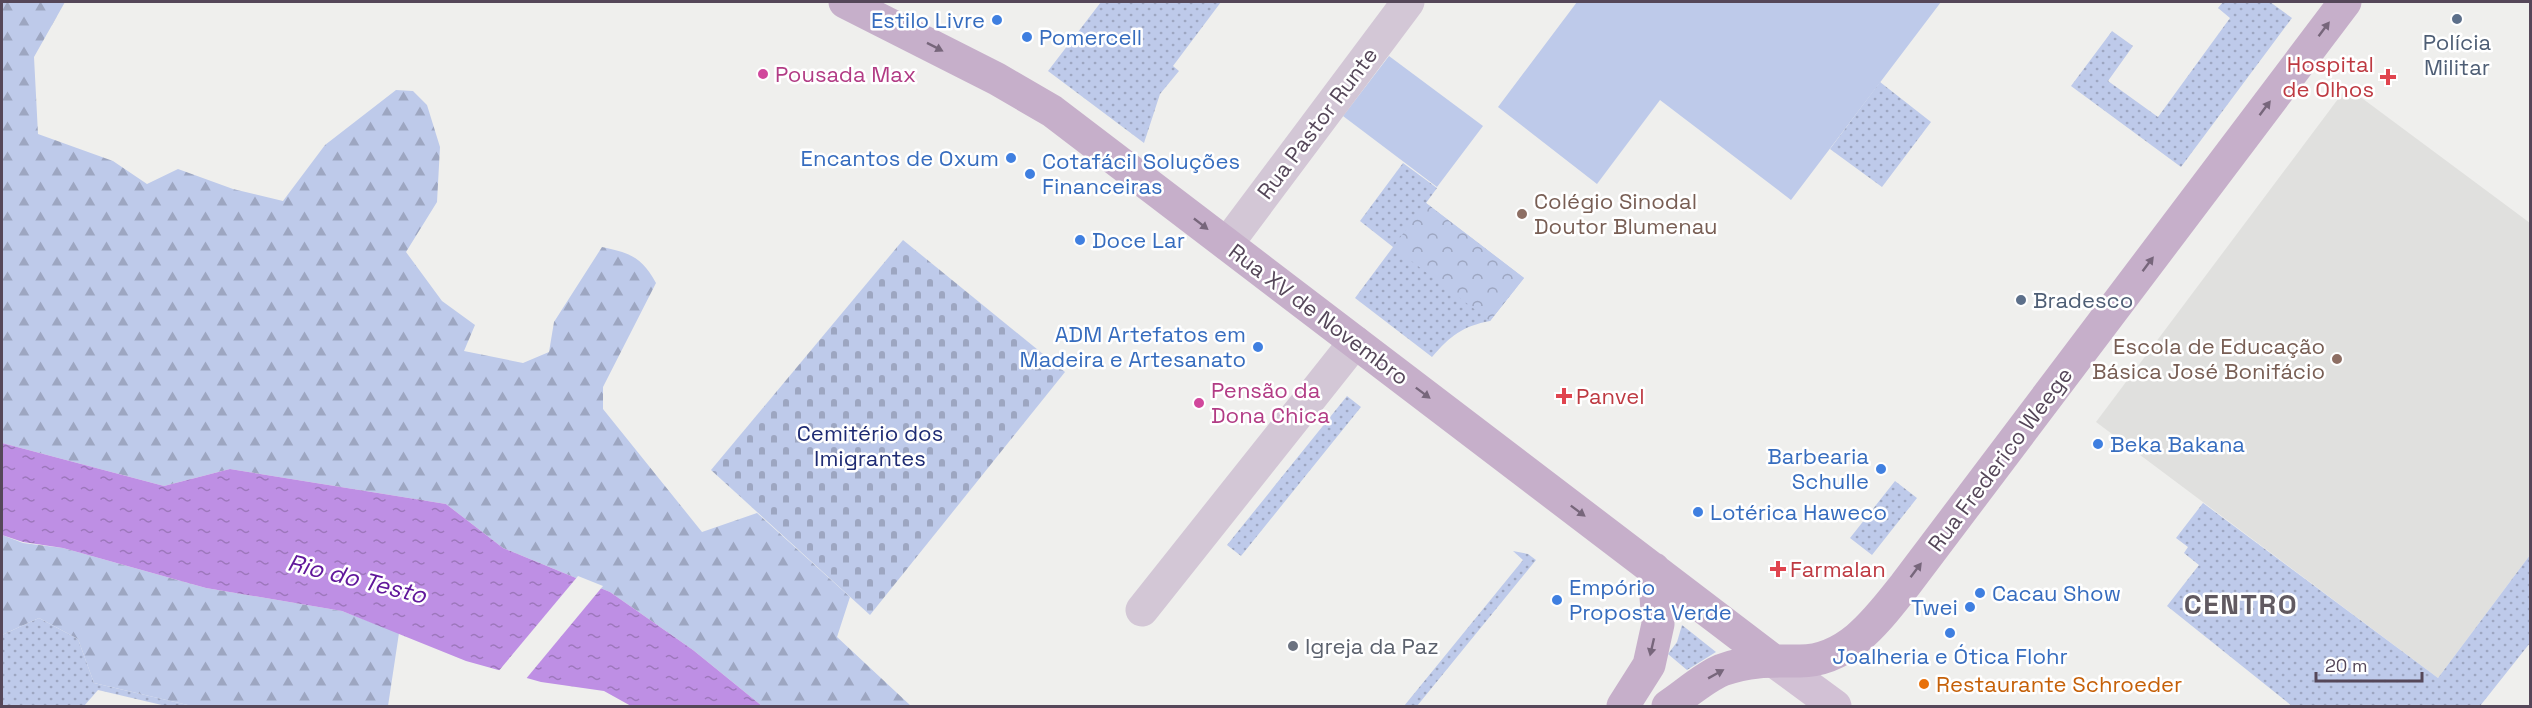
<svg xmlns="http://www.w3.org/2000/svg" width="2532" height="708" font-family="'Space Grotesk',sans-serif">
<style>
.education{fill:#e0e0de}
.grass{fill:url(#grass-dots)}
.forest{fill:url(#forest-firs)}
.cemetery{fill:url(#cemetery-stones)}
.park{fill:url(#park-crowns)}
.garden{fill:#becaea}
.water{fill:url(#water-ripples)}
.pier{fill:#efefed}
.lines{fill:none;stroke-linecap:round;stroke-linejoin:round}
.minor{stroke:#d3c7d6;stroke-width:33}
.secondary{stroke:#d2c1d5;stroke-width:33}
.primary{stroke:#c6afca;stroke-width:33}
.oneway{fill:#77667b}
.service-dot{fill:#5c6f8a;stroke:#fff;stroke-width:2}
.shop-dot{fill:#3f7fe0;stroke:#fff;stroke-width:2}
.hotel-dot{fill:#d1479c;stroke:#fff;stroke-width:2}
.health-dot{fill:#e0444e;stroke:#fff;stroke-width:2}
.education-dot{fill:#8d6e63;stroke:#fff;stroke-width:2}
.worship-dot{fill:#6b7280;stroke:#fff;stroke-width:2}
.food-dot{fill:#e8710a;stroke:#fff;stroke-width:2}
.labels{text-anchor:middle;stroke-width:5;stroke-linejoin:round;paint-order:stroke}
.shop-label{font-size:22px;fill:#366cbe;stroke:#fff;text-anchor:start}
.service-label{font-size:22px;fill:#4e5e75;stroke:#fff}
.health-label{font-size:22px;fill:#be3a42;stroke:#fff;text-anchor:start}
.hotel-label{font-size:22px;fill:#b23c85;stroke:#fff;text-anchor:start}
.street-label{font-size:22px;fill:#554759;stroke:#fff}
.education-label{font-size:22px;fill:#785e54;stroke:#fff;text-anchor:start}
.park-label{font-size:22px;fill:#1e2b73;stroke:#fff}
.worship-label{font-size:22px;fill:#5b616d;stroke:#fff;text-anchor:start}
.food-label{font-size:22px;fill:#c56008;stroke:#fff;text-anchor:start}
.water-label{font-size:24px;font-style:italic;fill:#61189b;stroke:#fff}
.district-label{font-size:28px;font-weight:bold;letter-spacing:1.5px;fill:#615a61;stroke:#fff}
</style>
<defs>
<pattern id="grass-dots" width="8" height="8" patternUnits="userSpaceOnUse" patternTransform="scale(1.5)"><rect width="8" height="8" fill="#becaea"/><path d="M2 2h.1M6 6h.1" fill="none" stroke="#9da6c1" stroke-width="1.8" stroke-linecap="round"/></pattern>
<pattern id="forest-firs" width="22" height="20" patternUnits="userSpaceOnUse" patternTransform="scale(1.5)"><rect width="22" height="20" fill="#becaea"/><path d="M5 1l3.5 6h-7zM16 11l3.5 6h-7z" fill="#9da6c1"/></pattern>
<pattern id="cemetery-stones" width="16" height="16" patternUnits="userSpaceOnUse" patternTransform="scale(1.5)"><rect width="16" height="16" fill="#becaea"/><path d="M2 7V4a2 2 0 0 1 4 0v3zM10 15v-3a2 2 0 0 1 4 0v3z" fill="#9da6c1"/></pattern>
<pattern id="park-crowns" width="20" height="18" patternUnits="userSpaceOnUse" patternTransform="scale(1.5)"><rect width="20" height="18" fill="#becaea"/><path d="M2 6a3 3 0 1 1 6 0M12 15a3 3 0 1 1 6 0" fill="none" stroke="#9da6c1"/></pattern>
<pattern id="water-ripples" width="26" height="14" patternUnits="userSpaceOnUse" patternTransform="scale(1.5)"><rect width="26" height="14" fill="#be8fe4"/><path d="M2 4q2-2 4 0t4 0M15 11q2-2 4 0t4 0" fill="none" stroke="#9d77bc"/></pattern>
</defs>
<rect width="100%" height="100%" fill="#efefed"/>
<path class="education" d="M2347 87 2530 223V555L2438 678 2096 422Z"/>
<path class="grass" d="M1101 2H1221L1173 66 1179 71 1160 94 1144 143 1048 71Z
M2223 2H2270L2292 18 2181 167 2071 86 2112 31 2133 46 2108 81 2158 117 2230 18 2218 8Z
M1880 82 1931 122 1882 187 1830 149Z
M1403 163 1437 188 1426 203 1524 278 1490 321C1463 326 1450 336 1432 357L1355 298 1393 247 1360 221Z
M1347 396 1361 407 1241 556 1227 545Z
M1895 481 1917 498 1872 555 1850 538Z
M2203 503 2438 678 2530 555V643L2480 706H2292L2167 606 2199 565 2184 553 2188 547 2176 538Z
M1513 551 1528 554 1536 560 1417 706H1404L1523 560Z
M39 618 78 639 94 683 192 706H166L98 690 84 706H2V635Z
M1682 625 1716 652 1687 670 1668 654 1677 642Z"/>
<path class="forest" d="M2 2H65L34 57 38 134 113 161 147 184 178 169 233 189 283 201 325 145 396 90 413 91 427 105 440 147 437 202 406 252 442 301 475 325 464 351 523 363 549 352 554 322 602 247C630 253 642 257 656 283L603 387V409L702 532 757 513 850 597 837 637 911 706H762L693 650 610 592 503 548 446 504 230 469 164 486 2 443Z
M2 535 23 543 63 548 206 588 342 611 399 633 388 706H192L94 683 78 639 39 618 2 635Z"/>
<path class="cemetery" d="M903 240 1065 372 870 615 711 470Z"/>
<path class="park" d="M1426 203 1524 278 1490 321 1393 247Z"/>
<path class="garden" d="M1577 2H1941L1791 200 1660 100 1597 184 1498 107Z
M1389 56 1483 126 1437 187 1343 116Z"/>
<path class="water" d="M2 443 164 486 230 469 446 504 503 548 610 592 693 650 762 706H631L604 691 541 682 466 661 342 611 206 588 63 548 23 542 2 535Z"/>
<path class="pier" d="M578 576 603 586 525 680 497 673Z"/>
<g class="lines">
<path class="minor" d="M1227 244 1408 2
M1142 610 1355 342"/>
<path class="secondary" d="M1771 659 1835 706"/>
<path class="primary" d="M845 2 997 79 1052 111 1771 659
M1623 706 1649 665 1658 624 1654 569
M1668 706C1685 695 1703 678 1722 670 1751 660 1771 661 1800 661 1848 661 1878 619 1905 585L2345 2"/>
</g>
<defs><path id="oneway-solid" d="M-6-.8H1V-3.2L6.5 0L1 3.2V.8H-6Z" transform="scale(1.5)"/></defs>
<g class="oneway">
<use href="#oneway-solid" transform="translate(2324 29) rotate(-53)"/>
<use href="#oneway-solid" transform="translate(935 47) rotate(27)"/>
<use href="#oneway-solid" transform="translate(2265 108) rotate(-53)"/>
<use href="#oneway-solid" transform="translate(1201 224) rotate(38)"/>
<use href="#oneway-solid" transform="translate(2148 264) rotate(-53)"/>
<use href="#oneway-solid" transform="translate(1423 393) rotate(37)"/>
<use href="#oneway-solid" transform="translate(1578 511) rotate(37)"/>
<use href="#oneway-solid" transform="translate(1916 570) rotate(-53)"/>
<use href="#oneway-solid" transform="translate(1652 647) rotate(103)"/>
<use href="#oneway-solid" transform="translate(1716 674) rotate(-29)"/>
</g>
<g class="service-dot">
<circle cx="2457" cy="19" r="6"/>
<circle cx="2021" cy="300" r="6"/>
</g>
<g class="shop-dot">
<circle cx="997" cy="20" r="6"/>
<circle cx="1027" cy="37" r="6"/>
<circle cx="1011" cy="158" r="6"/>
<circle cx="1030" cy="174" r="6"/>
<circle cx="1080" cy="240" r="6"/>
<circle cx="1258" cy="347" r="6"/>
<circle cx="2098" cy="444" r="6"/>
<circle cx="1881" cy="469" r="6"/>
<circle cx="1698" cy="512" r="6"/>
<circle cx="1980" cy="593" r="6"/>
<circle cx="1557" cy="600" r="6"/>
<circle cx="1970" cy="607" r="6"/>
<circle cx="1950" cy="633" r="6"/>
</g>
<g class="hotel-dot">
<circle cx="763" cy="74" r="6"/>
<circle cx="1199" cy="403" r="6"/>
</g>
<g class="health-dot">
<path d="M2385 68h6v6h6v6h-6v6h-6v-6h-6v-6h6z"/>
<path d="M1561 387h6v6h6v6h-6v6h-6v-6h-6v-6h6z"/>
<path d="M1775 560h6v6h6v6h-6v6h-6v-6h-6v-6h6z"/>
</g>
<g class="education-dot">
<circle cx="1522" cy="214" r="6"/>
<circle cx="2337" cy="359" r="6"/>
</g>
<circle class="worship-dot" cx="1293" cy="646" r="6"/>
<circle class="food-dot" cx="1924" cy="684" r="6"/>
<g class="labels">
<g class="shop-label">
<text x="985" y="28" text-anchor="end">Estilo Livre</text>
<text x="1039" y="45">Pomercell</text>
<text x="999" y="166" text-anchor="end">Encantos de Oxum</text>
<text x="1042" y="169">Cotafácil Soluções<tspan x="1042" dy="25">Financeiras</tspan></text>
<text x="1092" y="248">Doce Lar</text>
<text x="1246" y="342" text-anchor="end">ADM Artefatos em<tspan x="1246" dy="25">Madeira e Artesanato</tspan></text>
<text x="2110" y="452">Beka Bakana</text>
<text x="1869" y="464" text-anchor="end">Barbearia<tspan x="1869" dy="25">Schulle</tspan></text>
<text x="1710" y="520">Lotérica Haweco</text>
<text x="1569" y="595">Empório<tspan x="1569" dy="25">Proposta Verde</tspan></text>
<text x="1992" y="601">Cacau Show</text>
<text x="1958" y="615" text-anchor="end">Twei</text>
<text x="1950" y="664" text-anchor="middle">Joalheria e Ótica Flohr</text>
</g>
<g class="service-label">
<text x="2457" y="50">Polícia<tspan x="2457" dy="25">Militar</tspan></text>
<text x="2033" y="308" text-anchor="start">Bradesco</text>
</g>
<g class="health-label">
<text x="2374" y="72" text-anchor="end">Hospital<tspan x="2374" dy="25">de Olhos</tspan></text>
<text x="1576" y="404">Panvel</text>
<text x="1790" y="577">Farmalan</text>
</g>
<g class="hotel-label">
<text x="775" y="82">Pousada Max</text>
<text x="1211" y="398">Pensão da<tspan x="1211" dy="25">Dona Chica</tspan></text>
</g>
<g class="street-label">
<text transform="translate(1317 123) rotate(-53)" y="8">Rua Pastor Runte</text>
<text transform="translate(1319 314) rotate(37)" y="8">Rua XV de Novembro</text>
<text transform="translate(2000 459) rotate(-53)" y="8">Rua Frederico Weege</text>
</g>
<g class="education-label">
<text x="1534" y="209">Colégio Sinodal<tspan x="1534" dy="25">Doutor Blumenau</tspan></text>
<text x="2325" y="354" text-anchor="end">Escola de Educação<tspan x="2325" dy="25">Básica José Bonifácio</tspan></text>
</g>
<g class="park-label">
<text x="870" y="441">Cemitério dos<tspan x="870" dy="25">Imigrantes</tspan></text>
</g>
<g class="worship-label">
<text x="1305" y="654">Igreja da Paz</text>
</g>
<g class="food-label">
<text x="1936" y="692">Restaurante Schroeder</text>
</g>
<g class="water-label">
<text transform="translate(357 579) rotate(14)" y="8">Rio do Testo</text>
</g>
<g class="district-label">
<text x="2241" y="614">CENTRO</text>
</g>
</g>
<rect width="2532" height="708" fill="none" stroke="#554759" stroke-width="6"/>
<path d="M2316 672v9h106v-9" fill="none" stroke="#554759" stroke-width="3"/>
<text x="2325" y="672" font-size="18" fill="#554759" stroke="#ffffff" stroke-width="4.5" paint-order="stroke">20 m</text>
</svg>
